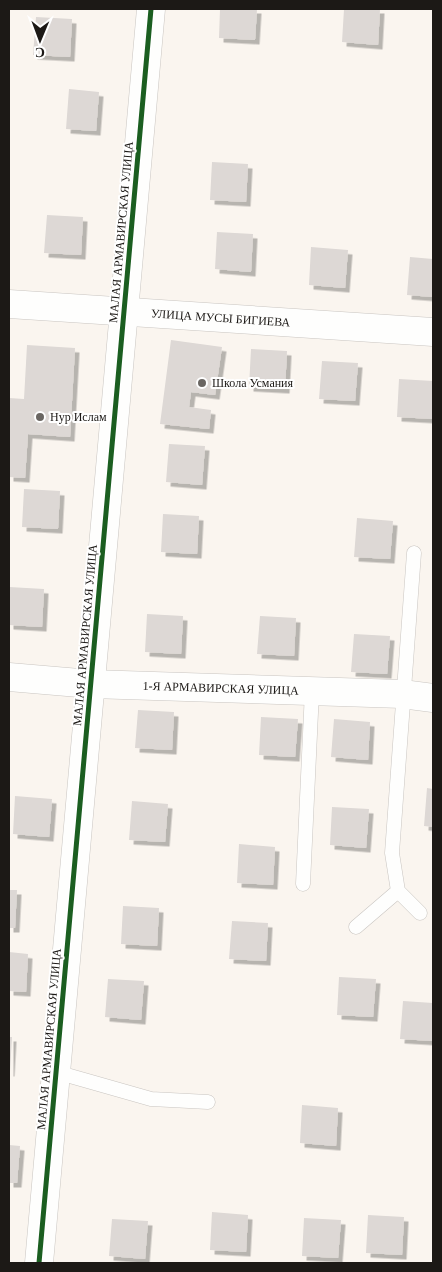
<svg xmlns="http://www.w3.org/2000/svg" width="442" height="1272" font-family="Georgia,serif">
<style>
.building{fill:#ddd8d5;filter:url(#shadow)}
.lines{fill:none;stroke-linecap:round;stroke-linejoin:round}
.service-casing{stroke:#c9c5c1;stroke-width:15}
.minor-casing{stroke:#c9c5c1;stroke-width:29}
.service{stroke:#fefefd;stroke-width:14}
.minor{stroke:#fefefd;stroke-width:28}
.cycleway-casing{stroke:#fff;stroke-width:8}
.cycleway{stroke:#1b5e20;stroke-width:5}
.poi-dot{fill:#6a6662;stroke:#fff;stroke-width:2}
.labels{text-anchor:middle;stroke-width:4;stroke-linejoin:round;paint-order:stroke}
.street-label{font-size:12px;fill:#1c1916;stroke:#fff}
.poi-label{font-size:12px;fill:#1c1916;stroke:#fff;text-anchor:start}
</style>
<defs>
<filter id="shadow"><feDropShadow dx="4.5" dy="4.5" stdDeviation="0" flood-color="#0004"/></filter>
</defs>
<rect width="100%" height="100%" fill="#faf5ef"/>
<path class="building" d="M220 9H257L255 40 219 38Z
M344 9H380L378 45 342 42Z
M36 17 72 19 70 57 33 55Z
M69 89 99 92 96 131 66 129Z
M212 162 248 164 246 202 210 200Z
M47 215 83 217 81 255 44 253Z
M217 232 253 234 251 272 215 269Z
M311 247 348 250 345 288 309 285Z
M410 257 433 259V297L407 295Z
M171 340 222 347 215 395 191 392 189 407 211 410 209 429 160 424Z
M27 345 75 348 70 437 28 434 25 478 9 477V398L24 399Z
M251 349 287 351 285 389 249 387Z
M322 361 358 363 355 401 319 399Z
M399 379 433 381V419L397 417Z
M169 444 205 446 202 485 166 482Z
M24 489 60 491 58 529 22 527Z
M163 514 199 516 197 554 161 552Z
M357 518 393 521 390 559 354 557Z
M9 587 44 589 42 627 9 625Z
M147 614 183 616 181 654 145 652Z
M260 616 296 618 294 656 257 654Z
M354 634 390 636 387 674 351 672Z
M138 710 174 712 172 750 135 748Z
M261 717 298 719 295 757 259 755Z
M334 719 370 722 368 760 331 757Z
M427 788 433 789V827L424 826Z
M15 796 52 799 49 837 13 834Z
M132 801 168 804 165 842 129 840Z
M332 807 369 809 366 848 330 845Z
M239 844 275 847 273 885 237 883Z
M9 890H17L15 928H9Z
M123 906 159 908 157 946 121 944Z
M232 921 268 923 266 961 229 959Z
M9 952 28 954 26 992 9 991Z
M339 977 376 979 373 1017 337 1015Z
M108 979 144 981 141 1020 105 1017Z
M403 1001 433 1003V1041L400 1039Z
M9 1037H12L10 1072H9Z
M302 1105 338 1108 336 1146 300 1143Z
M9 1145 20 1146 17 1183H9Z
M212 1212 248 1215 246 1252 210 1250Z
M368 1215 404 1217 402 1255 366 1253Z
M304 1218 341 1220 338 1258 302 1256Z
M112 1219 148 1221 145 1259 109 1256Z"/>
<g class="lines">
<defs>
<path id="service" d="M303 884 312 691
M398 891 420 913
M356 927 398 891 392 853 414 553
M56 1072 151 1099 208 1102"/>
<g id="minor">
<path id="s1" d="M9 304 433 332"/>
<path id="s2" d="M9 677 91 684 402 694 433 698"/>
<path d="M39 1263 151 9"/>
</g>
</defs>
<use href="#service" class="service-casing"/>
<use href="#minor" class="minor-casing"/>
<use href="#service" class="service"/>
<use href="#minor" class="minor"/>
<defs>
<path id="cycleway" d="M39 1263 151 9"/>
</defs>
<use href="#cycleway" class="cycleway-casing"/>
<use href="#cycleway" class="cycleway"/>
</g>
<g class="poi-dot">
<circle cx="202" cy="383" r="5"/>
<circle cx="40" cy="417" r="5"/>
</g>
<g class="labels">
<g class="street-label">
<text transform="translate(121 232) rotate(-85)" y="4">МАЛАЯ АРМАВИРСКАЯ УЛИЦА</text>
<text dy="4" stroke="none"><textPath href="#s1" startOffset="212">УЛИЦА МУСЫ БИГИЕВА</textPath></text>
<text transform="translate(85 635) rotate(-85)" y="4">МАЛАЯ АРМАВИРСКАЯ УЛИЦА</text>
<text dy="4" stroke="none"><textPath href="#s2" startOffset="212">1-Я АРМАВИРСКАЯ УЛИЦА</textPath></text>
<text transform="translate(49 1039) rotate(-85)" y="4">МАЛАЯ АРМАВИРСКАЯ УЛИЦА</text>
</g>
<g class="poi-label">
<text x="212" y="387">Школа Усмания</text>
<text x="50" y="421">Нур Ислам</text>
</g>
</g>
<rect width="442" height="1272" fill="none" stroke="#1c1916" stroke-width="20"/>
<g transform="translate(40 40) rotate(181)" stroke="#ffffff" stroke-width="4" paint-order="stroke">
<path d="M0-4L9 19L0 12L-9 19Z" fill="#1c1916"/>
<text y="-8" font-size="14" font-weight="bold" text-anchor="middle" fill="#1c1916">С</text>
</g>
</svg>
